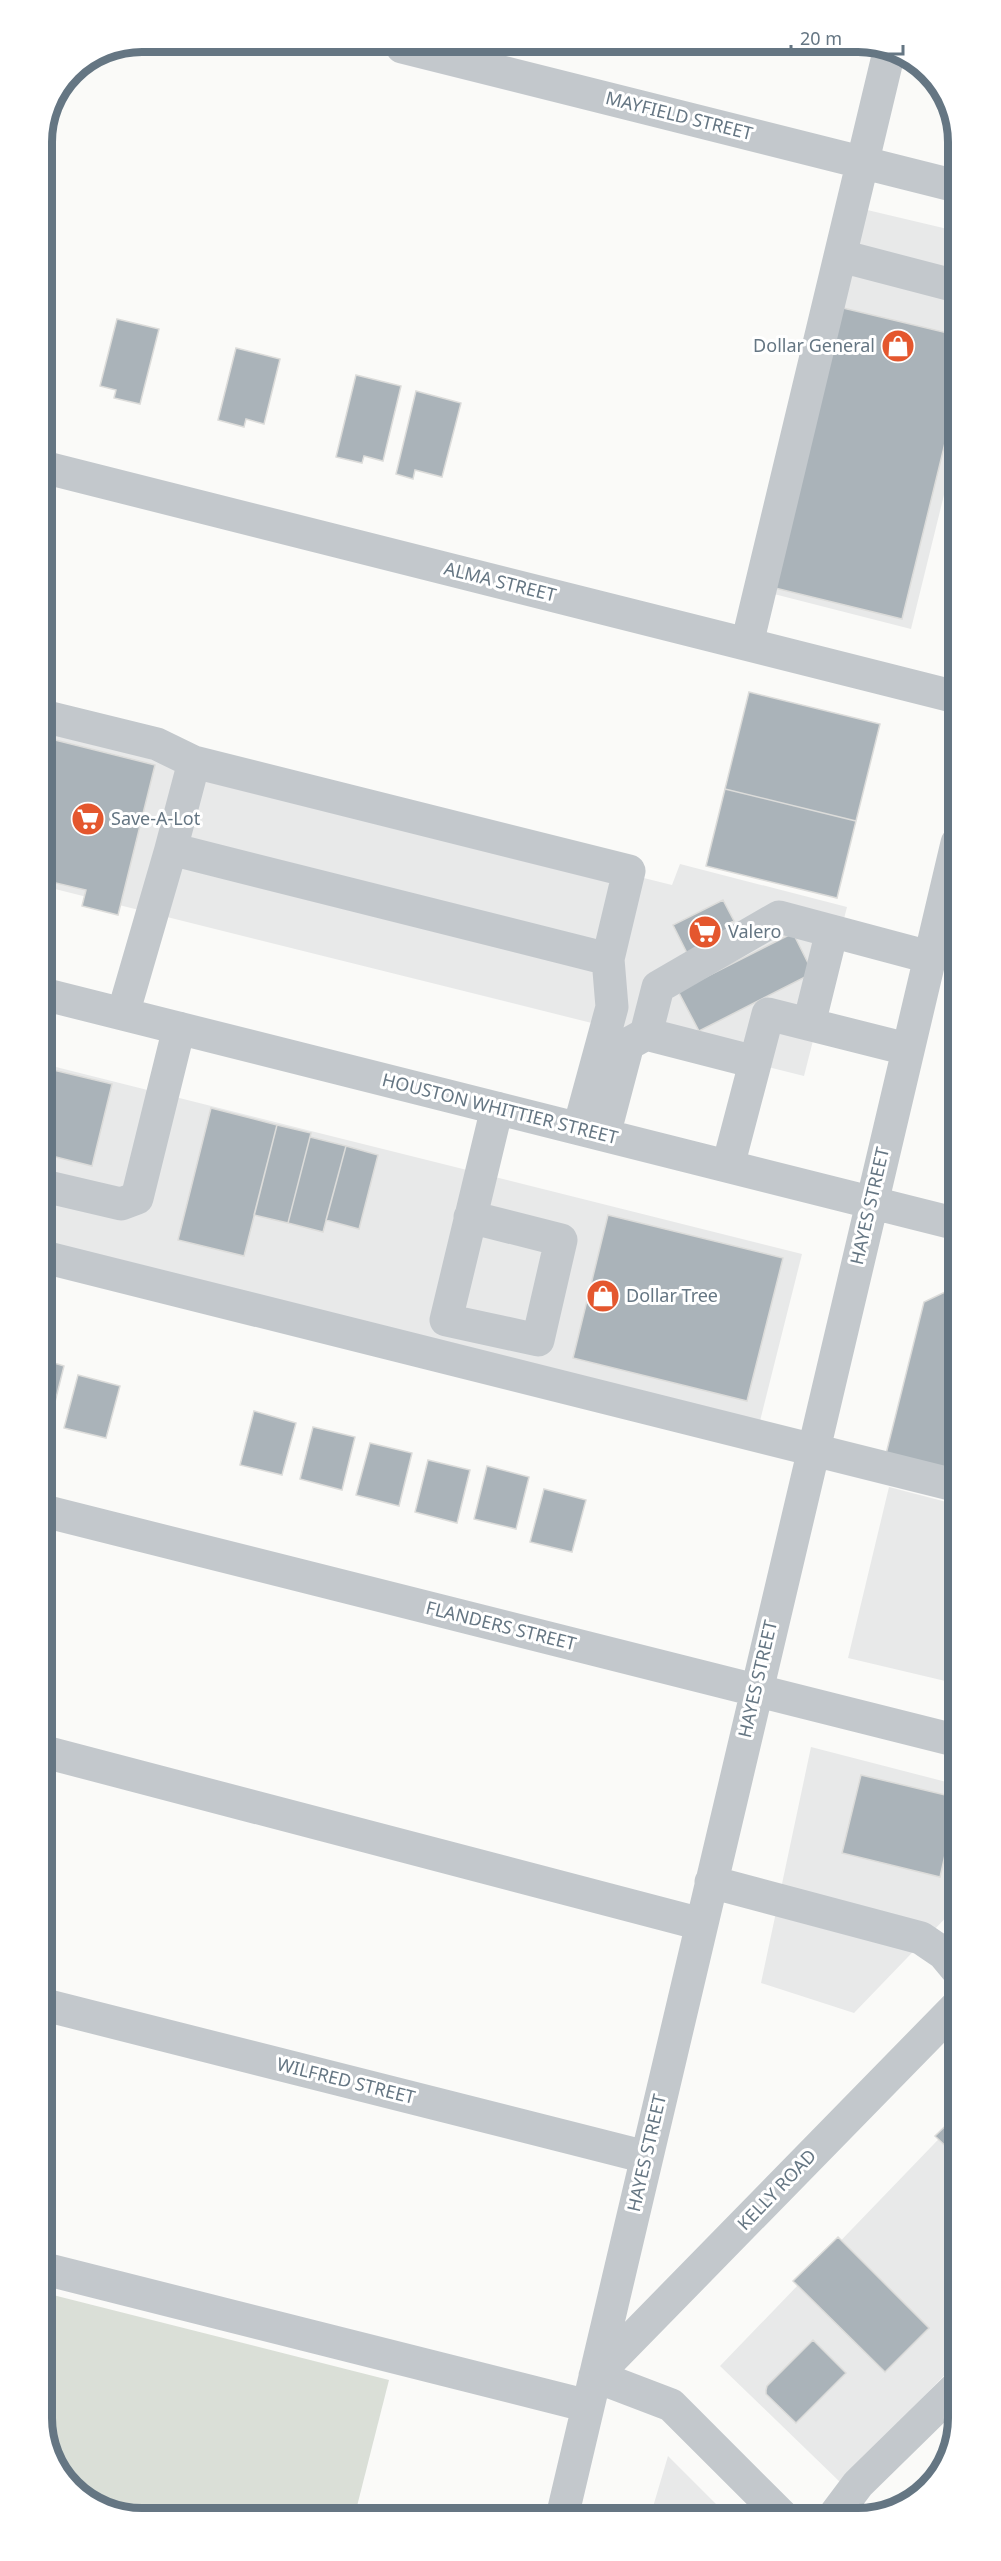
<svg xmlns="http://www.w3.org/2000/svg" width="1001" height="2561" font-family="'Noto Sans',sans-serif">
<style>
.built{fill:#e8e9e9}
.green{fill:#dadfd7}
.building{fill:#aab3b9;stroke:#dcdcda;stroke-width:1.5}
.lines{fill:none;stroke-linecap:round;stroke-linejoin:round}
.minor{stroke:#c3c8cc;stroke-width:33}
.labels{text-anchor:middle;stroke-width:6;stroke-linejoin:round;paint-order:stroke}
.street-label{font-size:18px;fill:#657683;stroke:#fff}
.poi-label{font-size:18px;fill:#657683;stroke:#fff;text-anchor:start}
.rim{fill:none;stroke:#657683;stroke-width:8}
</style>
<rect width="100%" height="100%" fill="#fafaf8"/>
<path class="built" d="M863 209 956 231V446L911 629 770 593Z
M43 730 672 885 680 864 847 907 804 1076 43 886Z
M44 1064 802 1254 760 1421 44 1243Z
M889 1487 958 1505V1684L848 1658Z
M811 1747 958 1785V1905L854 2013 761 1983Z
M959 2118V2360L841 2483 720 2366Z
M668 2456 728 2516 650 2517Z"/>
<path class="green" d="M45 2293 389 2380 354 2518 162 2519 92 2501 76 2494 46 2445Z"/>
<path class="building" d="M843 308 956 335V398L902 619 775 588Z
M117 319 159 329 140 404 114 398 116 390 100 386Z
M236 348 280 359 264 424 246 419 244 427 218 420Z
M356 375 401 386 383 461 364 456 362 463 336 457Z
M416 391 461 403 442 477 415 470 413 479 396 474Z
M749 692 880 724 856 821 725 789Z
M43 737 155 765 118 915 82 906 86 890 43 880Z
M725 789 856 821 837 898 706 866Z
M723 900 734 921 725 925 731 936 689 957 673 925Z
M793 933 813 973 699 1031 678 991Z
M45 1068 112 1084 92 1166 44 1154Z
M211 1108 277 1125 244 1256 178 1240Z
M277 1125 311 1133 288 1223 254 1215Z
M310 1137 346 1146 323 1232 288 1223Z
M346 1146 378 1155 359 1229 326 1220Z
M608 1215 783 1258 747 1401 573 1358Z
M945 1292 957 1295 958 1472 886 1454 924 1302Z
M44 1360 64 1366 51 1418 44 1417Z
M78 1375 120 1386 106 1438 64 1428Z
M254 1411 296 1423 282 1475 240 1465Z
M313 1427 355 1437 342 1490 300 1479Z
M370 1443 412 1453 399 1506 356 1495Z
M428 1460 470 1470 457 1523 415 1512Z
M487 1466 529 1477 516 1529 474 1519Z
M544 1489 586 1500 572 1552 530 1542Z
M861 1775 958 1798 940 1877 842 1853Z
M959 2113V2159L935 2136Z
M838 2237 929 2328 885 2372 793 2281Z
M813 2340 846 2373 796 2423 766 2394V2390L767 2386Z"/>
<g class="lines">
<path class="minor" d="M402 47 956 186
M841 256 956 286
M43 467 956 697
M747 644 889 52
M43 716 157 744 194 762 629 871 608 959 171 849 123 1014
M171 849 194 762
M43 994 957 1224
M809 1024 832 931
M646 1034 755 1062
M579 1128 612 1007 608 959
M604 1135 628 1044 646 1034 658 987 779 917 929 957
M728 1166 768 1014 907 1049
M44 1186 121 1204 137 1198 179 1028
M470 1217 561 1240 538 1340 446 1320 497 1108
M44 1257 958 1486
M44 1511 958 1741
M45 1752 701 1924
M711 1882 921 1938 943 1953 958 1971
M45 2005 646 2157
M45 2269 588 2406
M595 2376 958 2005
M595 2376 671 2405 782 2516
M834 2516 858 2484 959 2385
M562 2517 957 843"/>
</g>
<defs>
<symbol id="shop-disc" viewBox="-11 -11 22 22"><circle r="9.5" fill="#e4572e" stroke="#fff"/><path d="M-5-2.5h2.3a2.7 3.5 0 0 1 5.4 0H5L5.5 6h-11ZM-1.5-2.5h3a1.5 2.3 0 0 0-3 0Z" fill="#fff"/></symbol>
<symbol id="supermarket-disc" viewBox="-11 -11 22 22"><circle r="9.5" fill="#e4572e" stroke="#fff"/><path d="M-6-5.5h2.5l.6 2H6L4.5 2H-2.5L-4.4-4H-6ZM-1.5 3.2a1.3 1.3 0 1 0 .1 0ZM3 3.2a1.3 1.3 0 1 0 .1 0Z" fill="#fff"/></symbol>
</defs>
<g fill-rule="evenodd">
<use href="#shop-disc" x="879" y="327" width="38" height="38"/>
<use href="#supermarket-disc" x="69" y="800" width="38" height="38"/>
<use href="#supermarket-disc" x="686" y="913" width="38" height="38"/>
<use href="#shop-disc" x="584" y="1277" width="38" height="38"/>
</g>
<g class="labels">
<g class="street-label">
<text transform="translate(679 116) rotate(14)" y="6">MAYFIELD STREET</text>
<text transform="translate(500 582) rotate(14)" y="6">ALMA STREET</text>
<text transform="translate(500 1109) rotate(14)" y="6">HOUSTON WHITTIER STREET</text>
<text transform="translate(870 1206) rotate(-77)" y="6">HAYES STREET</text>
<text transform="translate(501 1626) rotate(14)" y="6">FLANDERS STREET</text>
<text transform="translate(758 1679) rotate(-77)" y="6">HAYES STREET</text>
<text transform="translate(346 2081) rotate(14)" y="6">WILFRED STREET</text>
<text transform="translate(647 2153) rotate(-77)" y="6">HAYES STREET</text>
<text transform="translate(777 2190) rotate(-46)" y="6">KELLY ROAD</text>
</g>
<g class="poi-label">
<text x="875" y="352" text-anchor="end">Dollar General</text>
<text x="111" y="825">Save-A-Lot</text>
<text x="728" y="938">Valero</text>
<text x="626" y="1302">Dollar Tree</text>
</g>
</g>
<path d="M0 0H1001V2561H0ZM142 52H858A90 90 0 0 1 948 142V2418A90 90 0 0 1 858 2508H142A90 90 0 0 1 52 2418V142A90 90 0 0 1 142 52Z" fill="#fff" fill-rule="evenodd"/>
<path class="rim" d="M142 52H858A90 90 0 0 1 948 142V2418A90 90 0 0 1 858 2508H142A90 90 0 0 1 52 2418V142A90 90 0 0 1 142 52Z"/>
<path d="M791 45v9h112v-9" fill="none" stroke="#657683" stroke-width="3"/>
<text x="800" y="45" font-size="18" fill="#657683" stroke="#ffffff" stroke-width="4.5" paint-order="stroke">20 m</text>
</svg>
